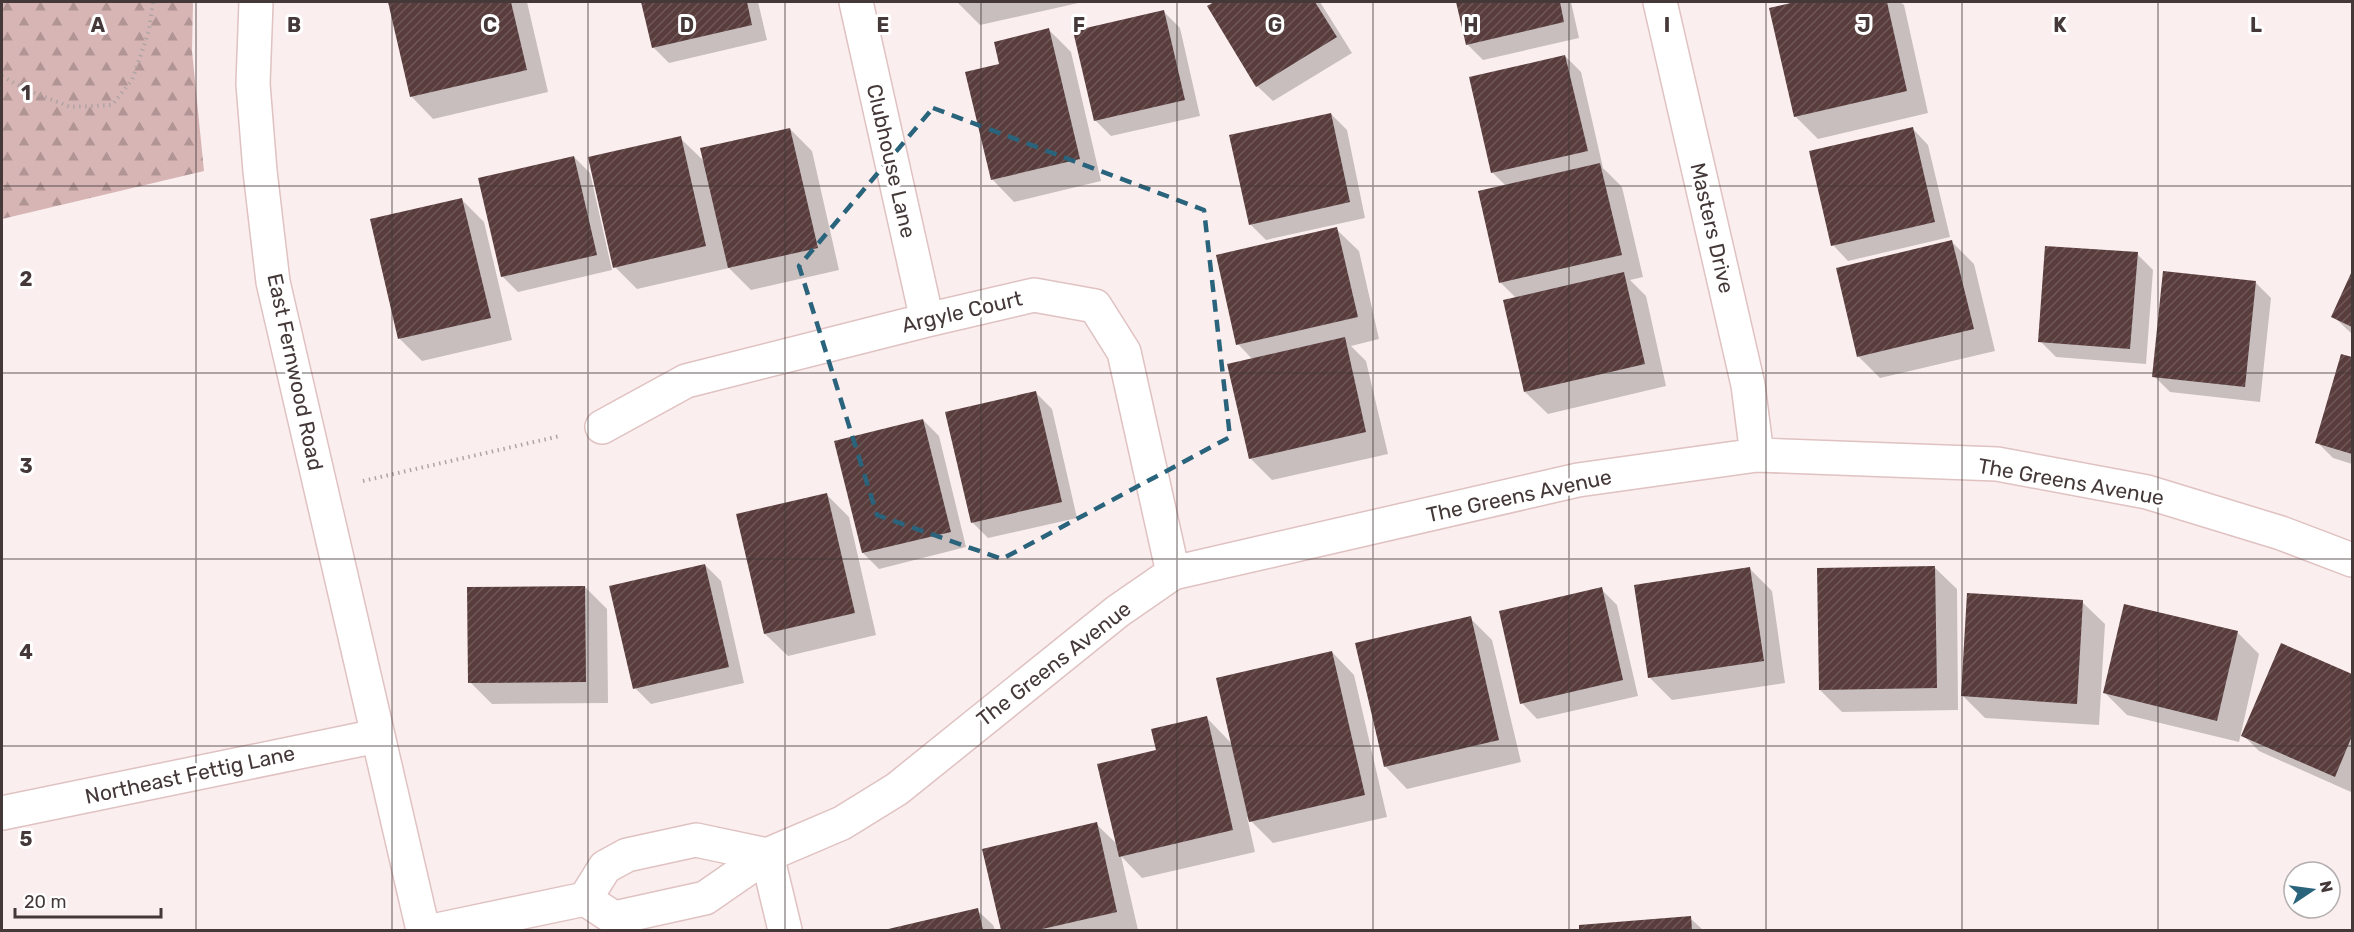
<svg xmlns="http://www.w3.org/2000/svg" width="2354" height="932" font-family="Rubik,sans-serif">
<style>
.forest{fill:url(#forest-firs)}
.shadow{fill:#0003}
.building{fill:url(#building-hatch)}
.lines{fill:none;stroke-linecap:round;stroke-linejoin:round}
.minor-casing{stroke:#dfc2c1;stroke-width:36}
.path{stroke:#b0a4a4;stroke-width:4;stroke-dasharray:1.5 4.5;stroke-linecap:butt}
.minor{stroke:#fff;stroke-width:33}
.marked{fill:none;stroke:#29647c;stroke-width:4.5;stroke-dasharray:12 8;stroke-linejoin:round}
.grid{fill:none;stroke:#443838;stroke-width:1.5;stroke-opacity:0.55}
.labels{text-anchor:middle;stroke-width:6;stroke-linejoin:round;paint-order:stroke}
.street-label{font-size:21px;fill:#443838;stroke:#fff}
.grid-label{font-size:20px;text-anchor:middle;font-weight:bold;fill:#443838;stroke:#fff;stroke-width:6;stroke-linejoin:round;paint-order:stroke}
</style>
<defs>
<pattern id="forest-firs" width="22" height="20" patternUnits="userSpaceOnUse" patternTransform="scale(1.5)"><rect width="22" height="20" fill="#d8b5b5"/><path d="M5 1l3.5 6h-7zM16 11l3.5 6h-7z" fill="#b19494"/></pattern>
<pattern id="building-hatch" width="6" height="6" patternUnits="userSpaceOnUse" patternTransform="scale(1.5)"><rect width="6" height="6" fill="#593d3d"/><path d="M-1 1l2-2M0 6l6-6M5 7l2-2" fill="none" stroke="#6f5858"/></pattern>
</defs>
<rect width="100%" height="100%" fill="#fbeeee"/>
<path class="forest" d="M2 2H193L192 51 204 171 2 219Z"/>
<path class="shadow" d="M389 2H527L548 92 433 119 411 96Z
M643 2H758L767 40 669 63 653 47Z
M957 2H1083L980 25Z
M1217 2H1320L1352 53 1273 101 1257 86 1209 7Z
M1457 2H1571L1579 38 1483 60 1467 44Z
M1802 2H1900L1904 5 1928 113 1818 139 1795 116 1771 9Z
M1164 12 1180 28 1200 116 1111 136 1095 120Z
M1049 30 1071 52 1101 181 1014 202 992 179 1001 65Z
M1565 56 1581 72 1603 168 1622 187 1643 277 1630 280 1646 296 1666 386 1548 414 1525 392 1516 298 1500 282 1506 186 1492 172Z
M1331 114 1347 130 1365 218 1266 240 1250 224Z
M790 129 812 151 839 270 751 290 729 268 637 289 615 267 680 138 705 162Z
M1913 129 1928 145 1950 237 1848 261 1833 245Z
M574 157 590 173 612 270 518 292 502 276Z
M462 200 484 222 512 340 422 361 400 339Z
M1336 229 1359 251 1379 339 1351 346 1366 361 1388 454 1272 480 1250 458 1253 360 1238 344Z
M1952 242 1974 264 1995 351 1880 378 1858 356Z
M2137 254 2153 270 2146 364 2056 357 2040 341Z
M2352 275V334L2333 316Z
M2255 282 2271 298 2260 402 2170 392 2154 376Z
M2342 356 2352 359V464L2333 458 2317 442Z
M1036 393 1052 409 1077 518 988 538 972 522Z
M923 420 939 436 966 547 879 569 863 553Z
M827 495 849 517 876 635 788 656 765 634Z
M705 565 721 581 744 683 651 704 635 688Z
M1934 567 1957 589 1958 710 1842 712 1820 690Z
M1750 569 1772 591 1785 683 1672 700 1650 678Z
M585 587 607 609 608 703 492 704 470 682Z
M1601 589 1617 605 1638 696 1537 719 1522 703Z
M2082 602 2105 624 2099 725 1985 718 1963 696Z
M1470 618 1492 640 1521 762 1407 789 1385 766Z
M2237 632 2259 654 2239 742 2127 715 2105 693Z
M2282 645 2352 675 2351 792 2259 751 2243 735Z
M1332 652 1354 675 1387 817 1273 843 1247 817 1255 852 1142 878 1121 856 1138 930H1002L984 850 1096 824 1118 845 1158 751 1207 718 1232 744Z
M977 910 993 925 995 930H887Z
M1690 918 1703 930H1581L1580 926Z"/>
<path class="building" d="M388 2H511L527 70 410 97Z
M641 2H747L752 25 652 48Z
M1214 2H1315L1337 37 1256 87 1207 6Z
M1456 2H1560L1564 22 1466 45Z
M1795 2H1887L1907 91 1794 117 1769 8Z
M1164 10 1185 100 1094 121 1073 31Z
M1049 28 1080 159 991 180 965 72 999 64 994 42Z
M1565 55 1588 151 1491 173 1469 77Z
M1331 113 1350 202 1249 225 1229 135Z
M1913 127 1935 222 1831 246 1809 151Z
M790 128 818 248 728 268 700 148Z
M681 136 706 246 613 268 588 157Z
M574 156 597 255 501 277 478 178Z
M1600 163 1622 255 1499 283 1478 191Z
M462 198 491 318 398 339 370 219Z
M1337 227 1358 317 1236 345 1216 255Z
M1952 240 1974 329 1857 357 1836 268Z
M2045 246 2138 252 2130 349 2038 342Z
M2163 271 2256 281 2245 387 2152 377Z
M2352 271V327L2331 317Z
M1624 272 1645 364 1524 392 1503 300Z
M1345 337 1366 432 1249 459 1227 364Z
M2341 354 2352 357V454L2315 443Z
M1036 391 1062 502 971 523 945 412Z
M923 419 951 532 862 553 834 441Z
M827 493 855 613 764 634 736 514Z
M705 564 729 667 633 689 609 586Z
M1935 566 1937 688 1819 690 1817 568Z
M1750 567 1764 661 1648 678 1634 585Z
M585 586 586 682 468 683 467 587Z
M1602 587 1623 680 1520 704 1499 611Z
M1967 593 2083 600 2077 704 1961 696Z
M2124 604 2238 631 2217 721 2103 693Z
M1471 616 1499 740 1384 767 1355 643Z
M2281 643 2352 674V736L2335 777 2241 736Z
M1332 651 1365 795 1249 822 1216 678Z
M1207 716 1233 830 1119 857 1097 764 1156 750 1151 729Z
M1097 822 1117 912 1038 930H1001L982 849Z
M978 908 983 930H884Z
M1691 916 1692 930H1579V925Z"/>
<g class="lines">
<defs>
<path id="minor" d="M256 2 253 84 260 171 273 282 423 930
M856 2 927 320
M1660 2 1748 385 1757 455
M602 427 686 381 927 320 1034 295 1095 306 1124 352 1173 573
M2 813 377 736
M437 930 585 899 605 867 627 855 696 840 767 855 705 898 614 918 585 899
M785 930 767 855 842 823 897 789 1118 611 1173 573 1578 480 1757 455 1997 464 2147 492 2281 533 2352 560"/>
</defs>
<use href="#minor" class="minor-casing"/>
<path class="path" d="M2 76 25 89 70 107 112 105 132 80 149 31 153 2
M363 481 560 436"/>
<use href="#minor" class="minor"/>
</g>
<path class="marked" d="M933 108 1204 210 1230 437 1002 559 877 515 799 266Z"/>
<path class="grid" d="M196 2V930M392 2V930M588 2V930M785 2V930M981 2V930M1177 2V930M1373 2V930M1569 2V930M1766 2V930M1962 2V930M2158 2V930M2 186H2352M2 373H2352M2 559H2352M2 746H2352"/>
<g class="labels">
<g class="street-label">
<text transform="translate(891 161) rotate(77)" y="7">Clubhouse Lane</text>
<text transform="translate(1712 228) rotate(77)" y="7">Masters Drive</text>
<text transform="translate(962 312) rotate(-13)" y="7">Argyle Court</text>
<text transform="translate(295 372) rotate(78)" y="7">East Fernwood Road</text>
<text transform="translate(2071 482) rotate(10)" y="7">The Greens Avenue</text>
<text transform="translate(1519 496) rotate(-12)" y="7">The Greens Avenue</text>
<text transform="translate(1054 664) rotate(-38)" y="7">The Greens Avenue</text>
<text transform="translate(190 775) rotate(-12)" y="7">Northeast Fettig Lane</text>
</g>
</g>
<g class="grid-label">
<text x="98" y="32">A</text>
<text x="294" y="32">B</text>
<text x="490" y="32">C</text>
<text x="687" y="32">D</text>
<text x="883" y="32">E</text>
<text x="1079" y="32">F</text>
<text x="1275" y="32">G</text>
<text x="1471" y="32">H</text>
<text x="1667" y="32">I</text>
<text x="1864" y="32">J</text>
<text x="2060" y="32">K</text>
<text x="2256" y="32">L</text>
<text x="26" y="100">1</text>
<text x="26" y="286">2</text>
<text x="26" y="473">3</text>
<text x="26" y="659">4</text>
<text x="26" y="846">5</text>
</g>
<rect width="2354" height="932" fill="none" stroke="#443838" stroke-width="6"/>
<g transform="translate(2312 890) rotate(77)"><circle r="28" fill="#ffffff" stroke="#b4afaf" stroke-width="1.5"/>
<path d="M0-4.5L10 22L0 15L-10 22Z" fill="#29647c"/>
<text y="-9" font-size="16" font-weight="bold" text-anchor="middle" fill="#443838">N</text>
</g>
<path d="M15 908v9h146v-9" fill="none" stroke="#443838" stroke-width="3"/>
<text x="24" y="908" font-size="18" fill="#443838" stroke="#ffffff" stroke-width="4.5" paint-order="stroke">20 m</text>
</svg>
